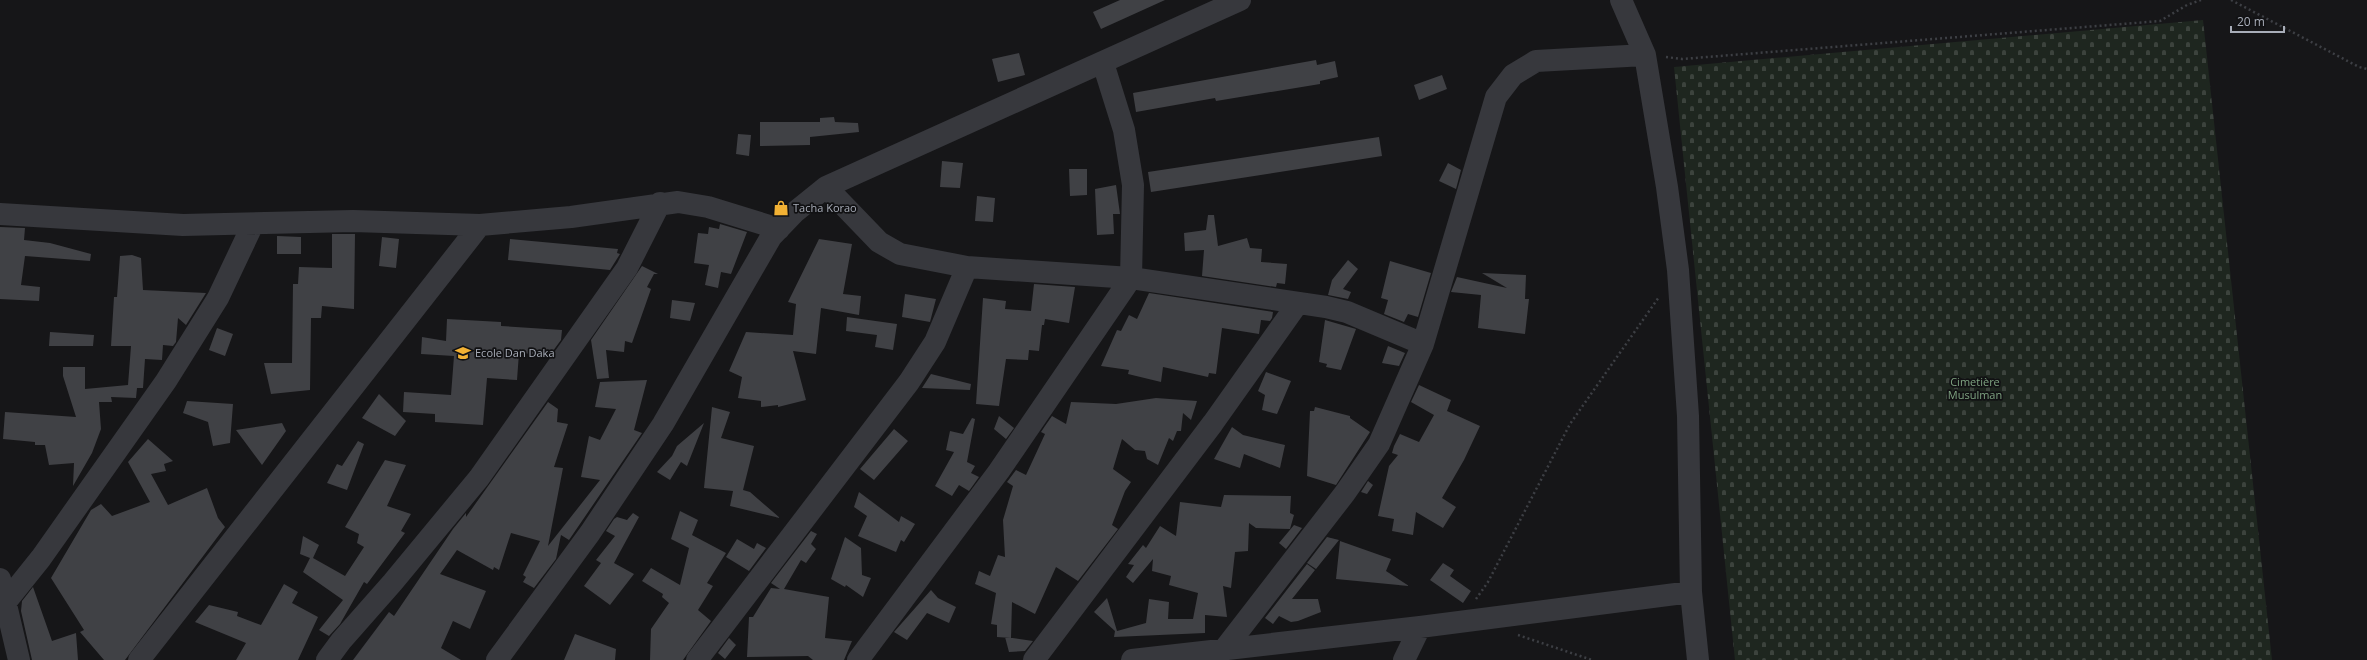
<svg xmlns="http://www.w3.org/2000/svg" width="2367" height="660" font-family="'Open Sans',sans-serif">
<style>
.cemetery{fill:url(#cemetery-stones)}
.building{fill:#404145}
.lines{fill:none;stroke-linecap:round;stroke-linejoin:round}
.path{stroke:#3d3f44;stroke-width:2.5;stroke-dasharray:2 3;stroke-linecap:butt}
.minor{stroke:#37383d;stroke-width:22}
.labels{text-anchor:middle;stroke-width:3.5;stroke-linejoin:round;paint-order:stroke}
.poi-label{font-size:11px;fill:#a8adb8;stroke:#111113;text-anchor:start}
.park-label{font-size:11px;fill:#7fa381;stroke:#111113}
</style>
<defs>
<pattern id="cemetery-stones" width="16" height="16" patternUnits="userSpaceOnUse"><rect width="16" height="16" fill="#1e261f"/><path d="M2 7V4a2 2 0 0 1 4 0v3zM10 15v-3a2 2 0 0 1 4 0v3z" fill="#3c433d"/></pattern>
</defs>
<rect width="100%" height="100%" fill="#161618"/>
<path class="cemetery" d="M2203 20 2272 660H1735L1674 67Z"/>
<path class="building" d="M1120 0H1165L1101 29 1093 12Z
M1019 53 1025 75 998 82 992 59Z
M1316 60 1317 65 1335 61 1338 77 1320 81V84L1216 101 1215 98 1136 112 1133 93Z
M1442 75 1447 89 1419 100 1414 85Z
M834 117 835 122 858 123 859 132 810 137V145L760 146V122H820V118Z
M738 134 751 135 749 156 736 154Z
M1379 137 1382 156 1151 192 1148 172Z
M942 161 963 163 960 188 940 187Z
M1448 163 1461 170 1456 189 1439 181Z
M1069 169H1087V195L1070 196Z
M1116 185 1120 214H1113L1114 234 1097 235 1095 189Z
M977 196 995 198 993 222 975 221Z
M1208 215H1214L1218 246 1247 238 1250 248 1262 249 1261 262 1287 264 1285 284 1277 283 1276 287 1202 276 1204 250 1185 251 1184 233 1206 230Z
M720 224 747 232 731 274 721 272 718 288 705 285 709 265 694 263 698 233 708 234 709 227 719 229Z
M0 227 25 228 24 240 50 243 91 254 90 261 25 256 21 285 40 287 39 301 0 299Z
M332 234H355L354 309 322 306 321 318H311L310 390 271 394 264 363H292L293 284H298L299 267 332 268Z
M277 236 301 237V254H277Z
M382 237 399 239 396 268 379 266Z
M510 239 618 249 617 253 620 254 610 270 508 260Z
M819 239 852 244 843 294 861 296 859 315 821 308 816 354 793 351 806 400 778 407V405L761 407V401L738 398 742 377 729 371 746 332 793 335 796 304 788 302Z
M132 255 141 258 143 290 206 293 186 325 178 318 176 342 173 346 163 345 162 360 145 359 143 388H137L136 398 111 397 112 402H99L101 429 92 453 73 486 74 463 49 465 45 445H35V442L3 439 5 412 76 417 63 376V367H85V389L128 385 131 346H111L114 297H117L120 256Z
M1348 260 1358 269 1343 289 1351 292 1348 299 1328 295 1332 280Z
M1390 261 1431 273 1418 317 1408 314 1404 322 1384 314 1388 300 1381 298Z
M642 266 658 274H654L647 287 651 289 632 343 625 341 624 352 606 350 609 378 597 379 591 340Z
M1482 273 1526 275 1525 299H1529L1525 334 1478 328 1481 295 1451 292 1457 277 1507 288Z
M1034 284 1075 287 1069 323 1045 319 1044 325H1042L1039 351 1029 350 1028 360 1006 359 999 406 976 404 983 298 1006 301 1005 309 1031 311Z
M1149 293 1273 312 1272 318 1270 321 1261 320 1259 334 1222 328 1216 374 1209 373 1208 377 1163 367 1161 382 1128 374 1129 370 1101 366 1117 330 1121 331 1129 315 1137 319Z
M905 294 936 299 930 322 902 317Z
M672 300 695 303 690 321 670 318Z
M847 317 897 324 893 350 875 347 877 335 846 331Z
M447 319 501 322V326L562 330 561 340 550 355 519 353 517 380 487 378 483 425 435 422V414L403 412 404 392 451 395 454 356 421 354 422 337 446 341Z
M1325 320 1356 329 1341 370 1326 367 1327 364 1319 362Z
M217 328 233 334 225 356 209 350Z
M50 332 94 335 93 346H49Z
M1388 346 1405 353 1399 366 1382 363Z
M1266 372 1291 381 1277 414 1262 410 1265 395 1258 391Z
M931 374 971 384 970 390 922 388Z
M647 380 634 430 642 433 569 540 561 535 556 559 534 588 523 582 526 577 523 575 540 541 511 533 499 570 494 567 493 570 457 550 440 574 486 591 470 629 453 621 441 648 461 660H353L389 612 394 616 453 529 466 513V517L548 402 558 409 557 422 568 424 554 467 563 468 548 546 600 480 581 477 589 436 600 440 616 409 595 407 600 382Z
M1419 385 1451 400 1447 411 1480 426 1464 460 1442 498 1456 507 1443 528 1416 512 1413 535 1392 531 1394 519 1378 516 1389 466 1398 455 1392 453 1394 446 1400 434 1419 442 1434 415 1411 402Z
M379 394 406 421 395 436 362 418Z
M1156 398 1197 401 1191 420 1183 413 1181 431H1177L1173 441 1169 438 1158 465 1147 459 1145 451 1135 450 1122 439 1113 469 1131 482 1125 491 1112 525 1118 529 1078 581 1056 567 1035 614 1012 602 1011 638 997 637V625L991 624 996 593 975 584 979 571 990 576 998 555 1005 557 1003 520 1013 486 1007 482 1016 470 1026 475 1045 434 1041 432 1045 426 1052 416 1066 424 1071 402 1116 404Z
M187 401 233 404 230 443 213 446 208 422 183 413Z
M712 407 730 412 721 438 754 446 743 490 750 492 780 518 730 506 733 491 704 488Z
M1315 407 1350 416V418L1370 432 1336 485 1307 476 1310 411H1314Z
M999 416 1014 428 1006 439 994 429Z
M972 418 975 419 967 462 975 466 971 473 979 477 969 491 959 485 952 496 935 486 954 452 946 450 950 431 963 434Z
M282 423 286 431 262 465 236 430Z
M704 423 687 466 681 462 670 480 657 472 672 456 677 446Z
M1232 427 1243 435 1285 445 1280 468 1244 454 1240 468 1214 459Z
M894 429 908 441 874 480 860 469Z
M148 439 173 461 164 464 166 471 151 474 168 505 207 488 218 518 225 527 125 660H104L80 632 84 630 51 578 91 510 101 504 112 516 150 502 128 462Z
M358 441 364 444 347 490 327 483 337 464 342 466Z
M385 460 406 465 387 506 411 514 401 531 405 533 367 584 364 582 340 624 329 636 319 630 343 600 303 572 310 558 300 554 303 536 319 545 313 558 345 576 364 547 357 543 359 534 345 527Z
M1368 481 1373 485 1367 494 1361 492Z
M859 492 899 522 901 516 915 524 904 542 901 540 896 552 858 536 867 516 854 507Z
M1224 495 1291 496 1290 513 1294 515 1290 529 1256 528 1249 523 1248 551 1235 552 1231 588 1223 586 1227 617 1205 615V633L1114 637 1115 631 1094 612 1107 598 1117 631 1146 623 1149 599 1169 602 1168 619H1193L1198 593 1169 585 1171 576 1152 571 1153 559 1133 583 1126 577 1134 565 1128 564 1143 545 1146 548 1160 526 1176 536 1180 502 1221 507Z
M680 511 698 520 692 535 726 553 707 583 713 586 698 610 711 621 683 660H650L651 629 669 603 662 597 663 594 642 581 651 568 680 585 689 548 671 539Z
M633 513 639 517 614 563 634 574 610 605 584 586 601 563 596 560 615 536 606 531 614 519 617 517 627 520Z
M1294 525 1302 528 1286 549 1279 543Z
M811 531 817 534 811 544 816 549 806 563 801 560 784 589 829 597 825 638 852 641 844 660H813L808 656 747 657 749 617H753L771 588 780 589 771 583Z
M845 537 861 548 862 575 871 578 863 597 846 585 845 587 831 579Z
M1327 537 1339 540 1316 569 1307 563Z
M737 539 754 549 757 543 766 548 749 571 726 557Z
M1340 541 1391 559 1386 571 1409 586 1336 579Z
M1443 563 1454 570 1450 576 1471 591 1463 603 1430 580Z
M1307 564 1315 570 1292 599H1318L1321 612 1298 621 1291 622 1279 616 1273 624 1265 618Z
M284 584 298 592 292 603 318 617 298 660H236L246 643 195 622 209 605 238 612 237 616 261 625Z
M33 587 52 641 76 633 78 660H32L21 611 22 601Z
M931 590 938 598 956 607 949 623 927 613 907 640 894 632Z
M575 634 616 649 615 660H564Z
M1005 637 1033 641 1025 651 1009 652Z
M729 638 736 645 725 659 718 653Z"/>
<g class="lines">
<path class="path" d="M2231 0 2359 67 2367 69
M1666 57 1682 59 2160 21 2187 5 2201 0
M1476 599 1488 582 1570 424 1659 297
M1518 635 1592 660"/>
<path class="minor" d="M1621 0 1645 55 1667 187 1678 270 1688 416 1691 592 1698 660
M826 187 879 242 900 254 967 267 1131 278 1326 307 1347 312 1423 344
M0 214 183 225 353 221 480 225 571 217 678 202 708 207 779 229
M0 579 19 660
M0 609 41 558 166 381 218 298 253 224
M139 660 480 225
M327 660 341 641 393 582 479 478 627 268 660 203
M497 660 590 533 663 424 771 237 795 212 826 187 1240 0
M697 660 909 382 935 342 967 267
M858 660 999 471 1131 278 1133 185 1124 130 1103 63
M1034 660 1213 423 1298 303
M1132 660 1420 627 1691 592
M1216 660 1345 493 1379 444 1423 344 1496 97 1513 75 1536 61 1645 55
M1404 660 1420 627"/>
</g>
<defs>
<symbol id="shop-bare" viewBox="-9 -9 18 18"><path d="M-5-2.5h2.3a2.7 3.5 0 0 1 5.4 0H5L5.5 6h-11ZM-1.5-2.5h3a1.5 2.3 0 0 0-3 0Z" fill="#f2b134" stroke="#111113" stroke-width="2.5" paint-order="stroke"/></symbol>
<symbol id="school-bare" viewBox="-9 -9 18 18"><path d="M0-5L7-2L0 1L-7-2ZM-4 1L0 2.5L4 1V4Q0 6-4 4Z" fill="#f2b134" stroke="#111113" stroke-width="2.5" paint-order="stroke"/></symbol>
</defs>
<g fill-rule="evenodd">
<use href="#shop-bare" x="770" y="197" width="22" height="22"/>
<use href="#school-bare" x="452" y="342" width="22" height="22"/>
</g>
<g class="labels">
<g class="poi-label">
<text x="793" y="212">Tacha Korao</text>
<text x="475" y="357">Ecole Dan Daka</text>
</g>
<g class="park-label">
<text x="1975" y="386">Cimetière<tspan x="1975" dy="13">Musulman</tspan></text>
</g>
</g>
<path d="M2231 26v6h53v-6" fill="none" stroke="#a8adb8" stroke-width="2"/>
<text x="2237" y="26" font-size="12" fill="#a8adb8" stroke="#111113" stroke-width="3" paint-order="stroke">20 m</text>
</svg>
